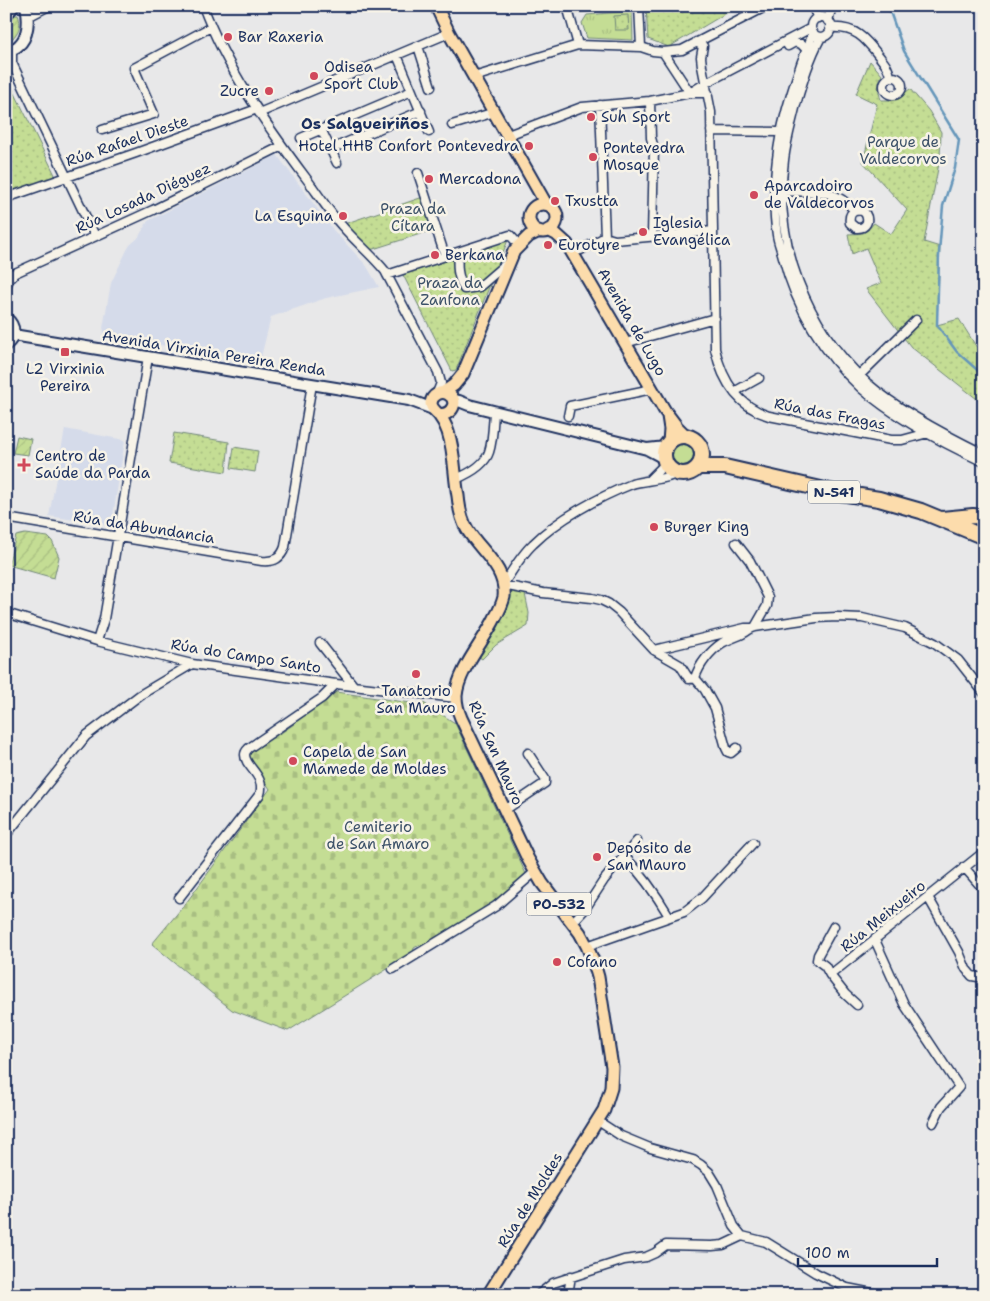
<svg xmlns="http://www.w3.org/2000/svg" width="990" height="1301" font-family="'Shantell Sans',sans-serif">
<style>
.built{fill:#d5dbea}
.grass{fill:url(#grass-tufts);stroke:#708679}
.cemetery{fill:url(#cemetery-stones);stroke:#708679}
.park{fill:url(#park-dots);stroke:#708679}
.garden{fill:url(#garden-furrows);stroke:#708679}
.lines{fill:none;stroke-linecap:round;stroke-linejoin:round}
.stream{stroke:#6596ba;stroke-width:2.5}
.street-casing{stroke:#1b2f5e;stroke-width:11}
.secondary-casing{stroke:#1b2f5e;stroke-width:14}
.primary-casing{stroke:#1b2f5e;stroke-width:15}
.highway-casing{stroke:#1b2f5e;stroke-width:18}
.street{stroke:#f7f3e8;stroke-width:8}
.secondary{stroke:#f7f3e8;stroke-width:10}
.primary{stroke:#fcdcac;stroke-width:11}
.highway{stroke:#fcdcac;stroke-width:14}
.poi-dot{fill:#d1495b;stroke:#f7f3e8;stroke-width:2}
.labels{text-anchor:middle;stroke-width:5;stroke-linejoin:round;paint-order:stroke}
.shield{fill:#f7f3e8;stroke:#5d6a87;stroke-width:1}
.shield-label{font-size:14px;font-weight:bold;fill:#1b2f5e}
.poi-label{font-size:15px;fill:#1b2f5e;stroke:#f7f3e8;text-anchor:start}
.street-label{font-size:15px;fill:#1b2f5e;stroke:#f7f3e8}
.park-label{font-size:15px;fill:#3d5269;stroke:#f7f3e8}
.neighbourhood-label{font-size:16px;font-weight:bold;fill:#1b2f5e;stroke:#f7f3e8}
</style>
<defs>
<pattern id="grass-tufts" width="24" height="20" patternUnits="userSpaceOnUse" patternTransform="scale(1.25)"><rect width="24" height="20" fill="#c4dd94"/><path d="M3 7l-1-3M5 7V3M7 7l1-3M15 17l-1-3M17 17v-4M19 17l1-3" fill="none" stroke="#a8be82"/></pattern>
<pattern id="cemetery-stones" width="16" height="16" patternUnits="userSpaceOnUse" patternTransform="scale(1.25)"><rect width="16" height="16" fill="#c4dd94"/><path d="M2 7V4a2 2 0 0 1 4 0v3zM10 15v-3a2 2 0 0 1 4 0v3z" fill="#a8be82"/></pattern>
<pattern id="park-dots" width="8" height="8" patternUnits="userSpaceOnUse" patternTransform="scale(1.25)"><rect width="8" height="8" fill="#c4dd94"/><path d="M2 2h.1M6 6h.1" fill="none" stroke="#a8be82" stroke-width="1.8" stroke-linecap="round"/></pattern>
<pattern id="garden-furrows" width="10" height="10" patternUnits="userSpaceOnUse" patternTransform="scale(1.25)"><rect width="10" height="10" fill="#c4dd94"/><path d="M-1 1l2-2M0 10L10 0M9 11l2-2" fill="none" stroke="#a8be82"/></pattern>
</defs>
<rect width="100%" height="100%" fill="#e8e8e9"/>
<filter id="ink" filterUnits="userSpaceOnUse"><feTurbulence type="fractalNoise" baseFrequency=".02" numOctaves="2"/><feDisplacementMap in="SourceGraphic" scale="10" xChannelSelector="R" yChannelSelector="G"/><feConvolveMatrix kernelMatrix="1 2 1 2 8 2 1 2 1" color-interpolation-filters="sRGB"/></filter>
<g filter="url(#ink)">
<path class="built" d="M277 155 334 231 366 265 379 287 326 298 271 317 261 357 198 348V350L137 342 110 337 105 334 103 328 111 283 127 250 130 245 138 238 148 221Z
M65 429 125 440 112 522 106 525 49 516Z"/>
<path class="grass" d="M632 11 633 40 587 38 582 23 587 15Z
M672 455a11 11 0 1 1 22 0a11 11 0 1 1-22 0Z"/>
<path class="cemetery" d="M336 692 418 704 422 702 455 723 526 874 493 904 423 947 419 945 414 948 413 953 288 1031 232 1010 152 944 186 903 270 789 248 756 249 749 279 729 281 733 294 724 292 721Z"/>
<path class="park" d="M646 6H738L669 47 648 39Z
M628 15 629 30H615L614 16Z
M870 61 882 75C877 84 878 90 881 100H895L910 89 929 111 941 132 940 158 924 242 940 247 937 325 959 319 984 359V407L977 399 911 347 866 289 881 283 866 248 852 254 848 234C863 233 863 236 874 223L891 234 907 210 863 162 877 104 856 94Z
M6 75 58 181 6 197Z
M426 196 436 229 367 251 341 225Z
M510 235 456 370 452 371 401 271Z
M174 433 229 442 226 472 169 463Z
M234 447 258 451 255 472 231 468Z
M503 585 524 589 529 613 528 626 496 645 482 659 475 654 492 625Z"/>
<path class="garden" d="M14 15H18C23 27 16 37 6 44V23Z
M17 436 31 439 28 455 13 453Z
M25 534 48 537 52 541 59 557 54 578 8 565 16 536Z"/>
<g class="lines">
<path class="stream" d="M888 6 904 51 959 140 955 168 943 206 939 252 937 325 957 352 984 376"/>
<defs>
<path id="street" d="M203 6C226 68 267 126 306 178 318 194 329 212 343 227 356 242 372 255 385 271L438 372 441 383 437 393
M567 6 578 45
M639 6 641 47
M812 6 818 18
M568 9 594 6
M28 17 49 6
M811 27a10 10 0 1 1 20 0a10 10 0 1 1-20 0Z
M828 21 832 6
M830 28C855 26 865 38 879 56 885 64 889 68 890 77
M813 32C810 43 805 53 801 64 791 94 780 127 777 159 774 184 773 210 777 235 778 242 781 249 783 257 796 307 823 353 861 388 895 418 943 443 984 462
M821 37C809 59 802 84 795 108 791 125 786 142 784 160 773 243 806 327 867 383 899 411 945 435 984 454
M696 42 703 46 701 57 702 66 711 112 715 349C722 380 737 406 769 416L891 440H902L928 433
M418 46 431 87
M788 46 795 42 801 44 807 50
M12 49V63L95 236
M663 52 690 93
M397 55 429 132
M474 77 578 45 641 47 653 51 663 52 682 50 767 6
M884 86a9 9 0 1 1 18 0a9 9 0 1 1-18 0Z
M690 93 706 83 811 28
M650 101 651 138 654 148 652 236
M600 105 605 237
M259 113 449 33
M452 125 495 112
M321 129 337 163
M102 130 154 114 134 68 211 27
M711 131 781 132
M508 135 582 107 650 101 690 93H708
M301 138 412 91
M331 149 421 111
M418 173 445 256
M782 191C812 193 833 186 855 211L861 210 865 213C870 221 866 229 856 228L850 223C849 217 850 213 855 211
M6 198 136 153 257 109
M605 237 615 240 713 231
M572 251 581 250 605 237
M458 252C457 267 457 275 464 289L479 287 508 262
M6 275 15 273 153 210 282 146
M387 275 510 235 519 245
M6 286 10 278 15 273
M625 343 715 318
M860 375 916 320
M734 392 759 378
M568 416 570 406 652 389
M676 473C668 480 643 480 632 484 599 497 558 519 533 544 521 555 512 571 503 585L543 593 592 598 601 600 609 604 619 612 654 650 680 665 689 679 695 678C699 665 710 651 722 643 729 639 737 637 744 633 748 631 750 628 755 627L816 618 837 617 862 618 905 628 935 643 958 660 984 693
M456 479C468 474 485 465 489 452 493 440 493 424 494 412
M650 479 666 463
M6 518 262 561C275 562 281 558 285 547L312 384
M736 543 750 561 768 597 767 606 755 627
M6 613 97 641 192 664 336 684 456 698
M97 641 104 619 148 357
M320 643 353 685
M654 650 745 628H751
M695 678 705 690 715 708 726 748 728 752 731 753 737 748
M505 810 545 783V779L528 753
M6 835 86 736 140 695 192 664
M624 856C642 874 656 894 669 916
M964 867 984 890
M928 897 959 952 966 969 972 976 984 978
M179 898 260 794C266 776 245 767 245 755 245 751 247 750 249 748L322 698 336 684
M573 922 585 909 604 880 637 841
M875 940 904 1004 959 1087 941 1107 933 1123
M587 946 684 912 702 898 753 843
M393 969 496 906 535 872
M830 975 825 966 817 960 818 955 834 926
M857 1005 845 994 830 975 984 852
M598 1121 621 1136 650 1148 693 1160 701 1165 709 1172 717 1185 734 1226 742 1236 766 1242 816 1273 847 1288 882 1295
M538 1295 553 1283 624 1260 646 1257 655 1253 666 1245 712 1246 723 1245 742 1236
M568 1295 571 1276"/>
<path id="secondary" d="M6 15 14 6
M6 51C10 50 15 49 18 46 29 37 29 19 26 6
M6 318C16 326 16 337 6 345
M13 335 409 400 433 409
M453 400 459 401 469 405 647 449 664 458
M647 449 666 447"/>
<path id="primary" d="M436 6 449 33 546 204
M529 218a14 14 0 1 1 28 0a14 14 0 1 1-28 0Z
M548 230 556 234 567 244 665 411 677 427 686 436
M444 392 454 385 463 374 514 251 529 236 539 231
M438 414C452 417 460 400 448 394 441 390 432 395 431 403 431 409 436 411 439 415 443 420 446 426 448 432 455 453 454 475 458 496 459 507 461 519 467 529 480 551 507 568 504 597 502 605 499 611 495 618 484 641 458 670 456 696 456 703 458 711 461 718L528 859 542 883 580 933 587 946 594 963 598 977 612 1067 611 1088 604 1110 488 1295
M668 416 670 429 669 442"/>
<path id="highway" d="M664 455a19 19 0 1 1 38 0a19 19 0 1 1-38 0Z
M698 467H725L834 492 879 499 921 511 984 537
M942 519 973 516 984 517"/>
</defs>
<use href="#street" class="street-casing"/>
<use href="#secondary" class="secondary-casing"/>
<use href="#primary" class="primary-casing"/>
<use href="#highway" class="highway-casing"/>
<use href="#street" class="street"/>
<use href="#secondary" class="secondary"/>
<use href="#primary" class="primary"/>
<use href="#highway" class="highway"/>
</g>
</g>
<g class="poi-dot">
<circle cx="228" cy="37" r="5"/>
<circle cx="314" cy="76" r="5"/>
<circle cx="269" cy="91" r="5"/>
<circle cx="591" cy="117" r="5"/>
<circle cx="529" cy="146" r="5"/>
<circle cx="593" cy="157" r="5"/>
<circle cx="429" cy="179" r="5"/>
<circle cx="754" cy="195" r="5"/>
<circle cx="555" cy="201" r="5"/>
<circle cx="343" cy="216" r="5"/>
<circle cx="643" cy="232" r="5"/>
<circle cx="548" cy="245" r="5"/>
<circle cx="435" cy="255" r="5"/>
<rect x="60" y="347" width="10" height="10" rx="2.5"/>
<path d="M21.5 457.5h5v5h5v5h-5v5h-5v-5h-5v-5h5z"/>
<circle cx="654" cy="527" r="5"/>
<circle cx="416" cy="674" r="5"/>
<circle cx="293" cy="761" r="5"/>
<circle cx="597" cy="857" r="5"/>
<circle cx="557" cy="962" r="5"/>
</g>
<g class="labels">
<g class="shield">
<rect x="808" y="480.5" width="52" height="23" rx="4"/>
<rect x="526.5" y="892.5" width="65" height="23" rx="4"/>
</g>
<g class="shield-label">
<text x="834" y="497">N-541</text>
<text x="559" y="909">PO-532</text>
</g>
<g class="poi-label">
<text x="238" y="42">Bar Raxeria</text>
<text x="324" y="72">Odisea<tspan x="324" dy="17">Sport Club</tspan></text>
<text x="259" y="96" text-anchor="end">Zucre</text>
<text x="601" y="122">Suh Sport</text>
<text x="519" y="151" text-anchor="end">Hotel HHB Confort Pontevedra</text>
<text x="603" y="153">Pontevedra<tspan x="603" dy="17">Mosque</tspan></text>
<text x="439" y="184">Mercadona</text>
<text x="764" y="191">Aparcadoiro<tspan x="764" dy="17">de Valdecorvos</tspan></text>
<text x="565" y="206">Txustta</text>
<text x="333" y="221" text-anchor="end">La Esquina</text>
<text x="653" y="228">Iglesia<tspan x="653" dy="17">Evangélica</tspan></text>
<text x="558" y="250">Eurotyre</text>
<text x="445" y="260">Berkana</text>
<text x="65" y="374" text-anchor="middle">L2 Virxinia<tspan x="65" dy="17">Pereira</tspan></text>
<text x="35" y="461">Centro de<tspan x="35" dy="17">Saúde da Parda</tspan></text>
<text x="664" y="532">Burger King</text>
<text x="416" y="696" text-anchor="middle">Tanatorio<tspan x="416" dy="17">San Mauro</tspan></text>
<text x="303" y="757">Capela de San<tspan x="303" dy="17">Mamede de Moldes</tspan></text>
<text x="607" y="853">Depósito de<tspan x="607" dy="17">San Mauro</tspan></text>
<text x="567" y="967">Cofano</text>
</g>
<g class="street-label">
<text transform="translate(127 141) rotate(-19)" y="5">Rúa Rafael Dieste</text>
<text transform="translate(143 198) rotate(-25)" y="5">Rúa Losada Diéguez</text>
<text transform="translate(632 322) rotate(60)" y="5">Avenida de Lugo</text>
<text transform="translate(214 353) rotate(9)" y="5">Avenida Virxinia Pereira Renda</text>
<text transform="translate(830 414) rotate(11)" y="5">Rúa das Fragas</text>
<text transform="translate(144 527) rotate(9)" y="5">Rúa da Abundancia</text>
<text transform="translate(246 656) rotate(9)" y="5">Rúa do Campo Santo</text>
<text transform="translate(496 753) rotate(66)" y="5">Rúa San Mauro</text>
<text transform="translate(883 916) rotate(-39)" y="5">Rúa Meixueiro</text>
<text transform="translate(530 1200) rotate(-58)" y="5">Rúa de Moldes</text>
</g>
<g class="park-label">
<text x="903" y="147">Parque de<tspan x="903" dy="17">Valdecorvos</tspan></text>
<text x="413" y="214">Praza da<tspan x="413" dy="17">Cítara</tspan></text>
<text x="450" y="288">Praza da<tspan x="450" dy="17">Zanfona</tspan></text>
<text x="378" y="832">Cemiterio<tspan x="378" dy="17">de San Amaro</tspan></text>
</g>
<g class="neighbourhood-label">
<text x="365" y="129">Os Salgueiriños</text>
</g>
</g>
<rect width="990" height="1301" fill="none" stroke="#f7f3e8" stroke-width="25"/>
<rect x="12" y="12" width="965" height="1276" fill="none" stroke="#1b2f5e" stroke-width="2" filter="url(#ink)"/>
<path d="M798 1258v8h139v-8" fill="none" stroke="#1b2f5e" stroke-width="2.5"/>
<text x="805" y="1258" font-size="15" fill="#1b2f5e" stroke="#f7f3e8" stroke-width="4" paint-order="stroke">100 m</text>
</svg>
